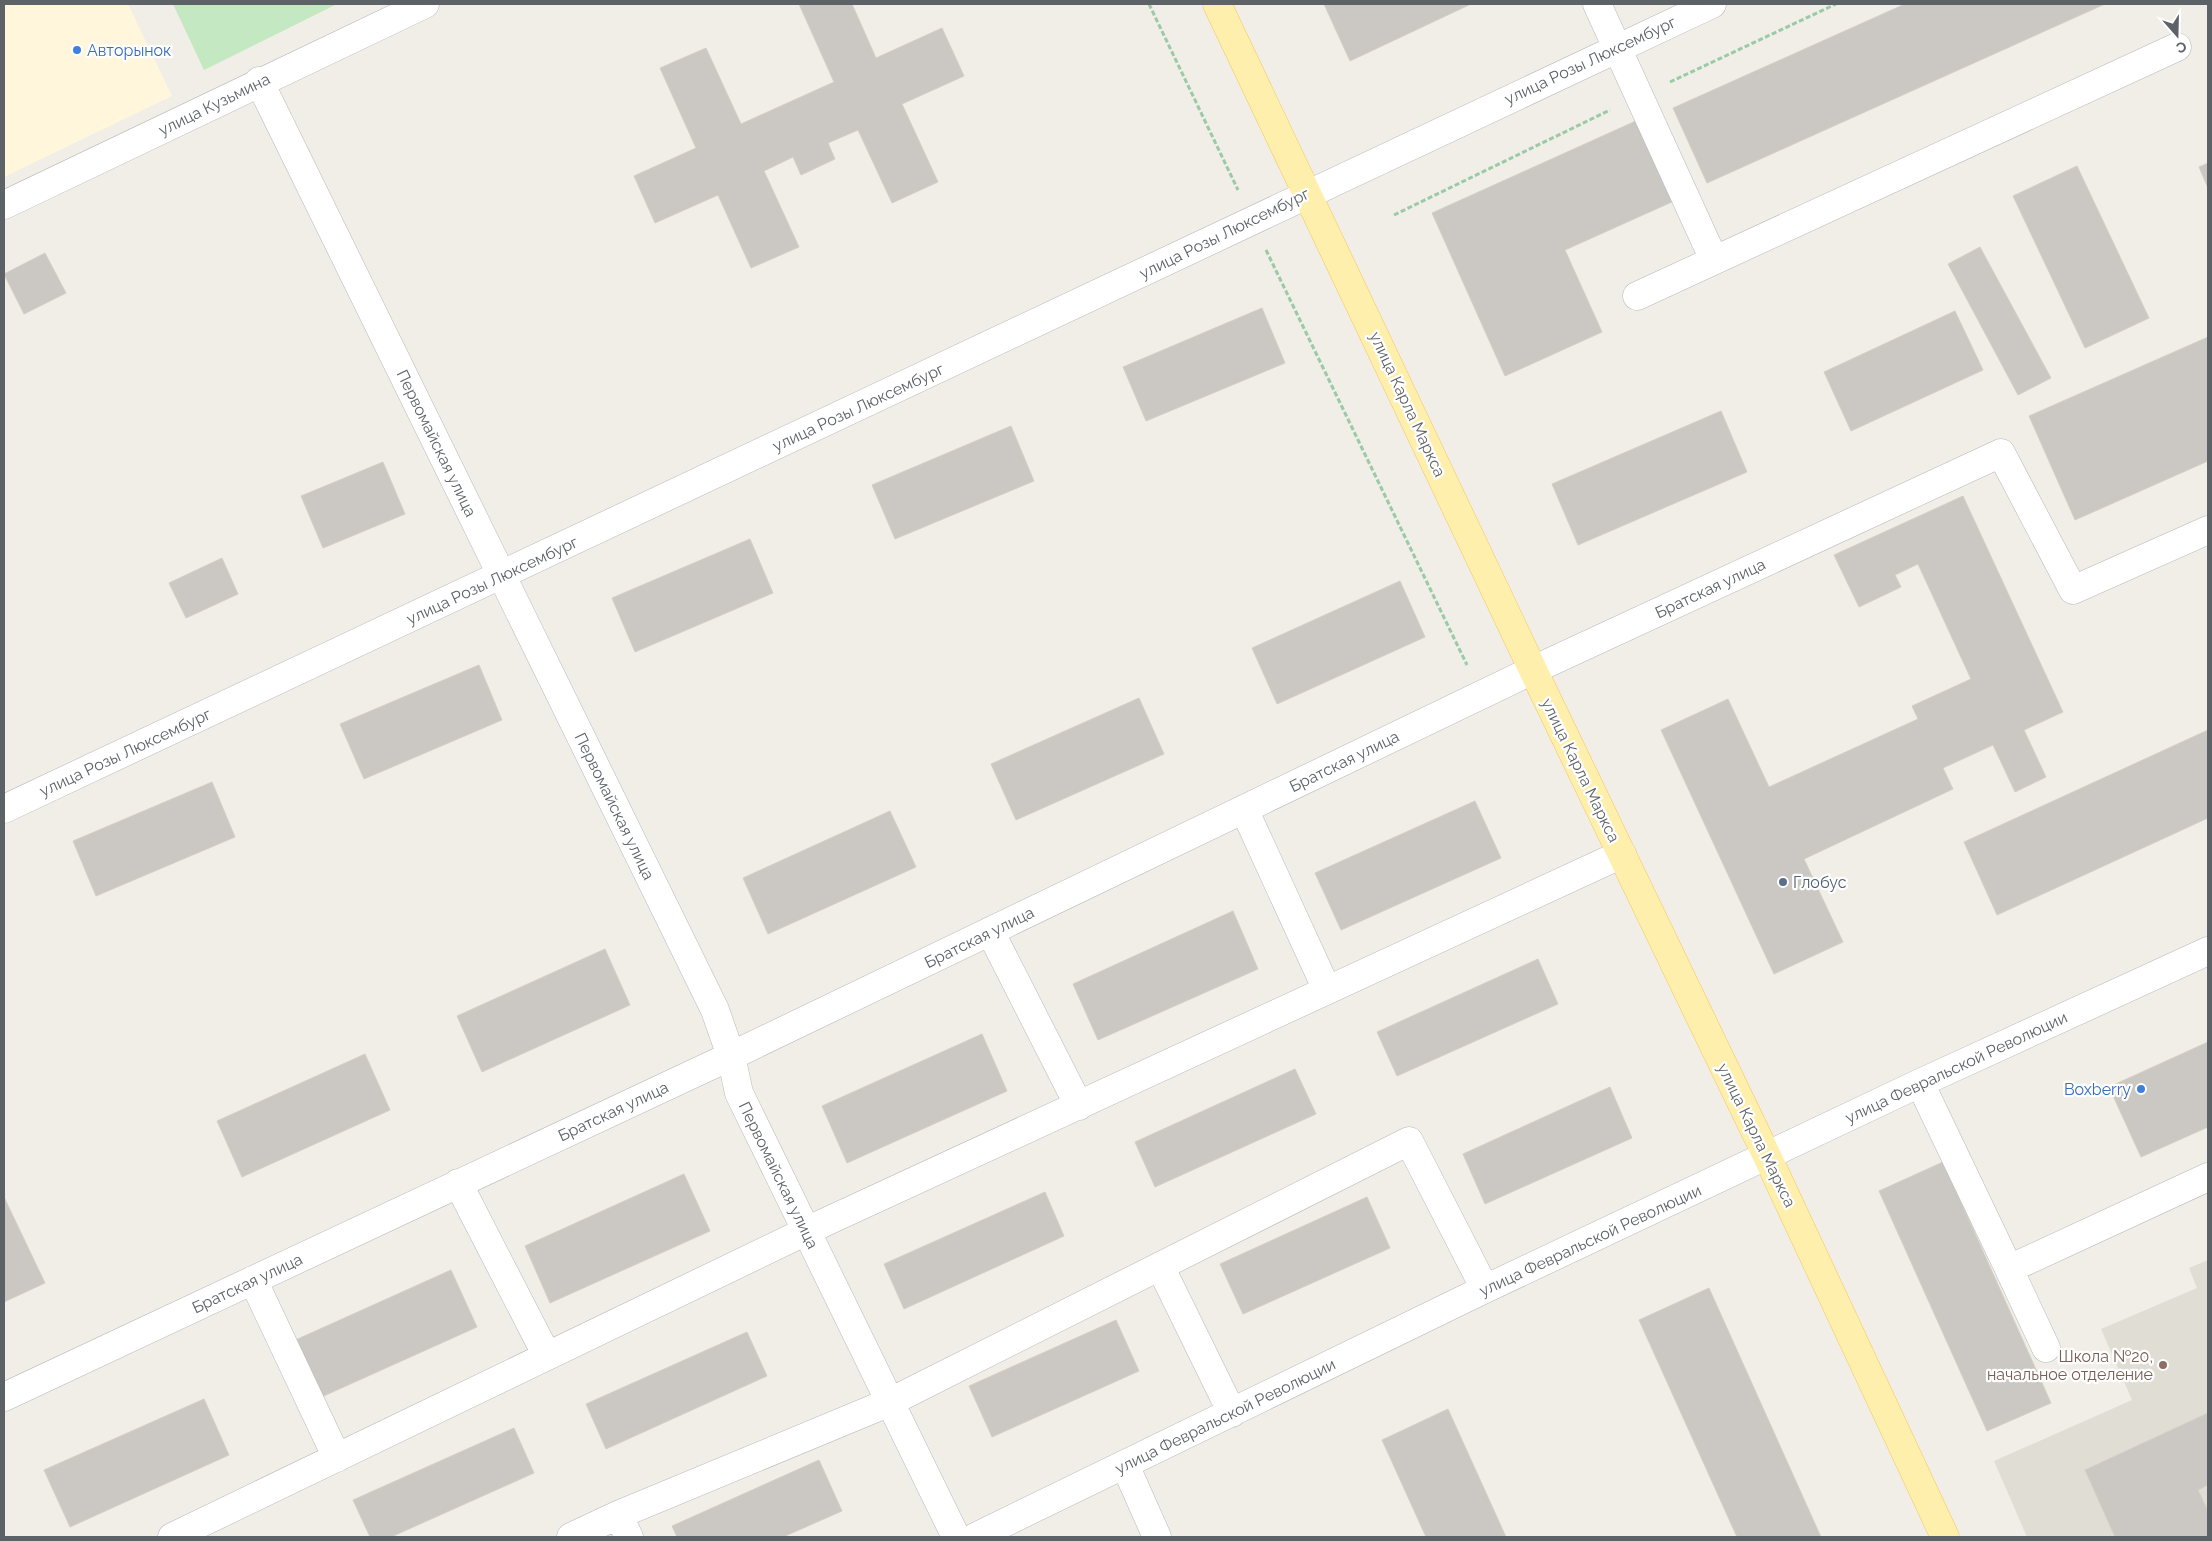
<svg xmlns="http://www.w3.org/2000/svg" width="2212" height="1541" font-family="Raleway,sans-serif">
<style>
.commercial{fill:#fff6dc}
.education{fill:#e0ddd4}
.green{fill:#c3e8c2}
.building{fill:#cbc8c3;stroke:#d5cfc4}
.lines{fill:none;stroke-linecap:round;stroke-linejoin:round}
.minor-casing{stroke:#b6b9bd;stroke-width:29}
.major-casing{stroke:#f7c659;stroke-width:29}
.path{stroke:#9acaa7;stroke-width:3;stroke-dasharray:5 2.5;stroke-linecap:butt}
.minor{stroke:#fff;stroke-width:28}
.major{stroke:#ffefac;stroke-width:28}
.shop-dot{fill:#3f7fe0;stroke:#fff;stroke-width:2}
.service-dot{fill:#5c6f8a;stroke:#fff;stroke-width:2}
.education-dot{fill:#8d6e63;stroke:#fff;stroke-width:2}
.labels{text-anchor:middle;stroke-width:4.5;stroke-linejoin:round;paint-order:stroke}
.shop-label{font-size:16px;fill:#366cbe;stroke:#fff;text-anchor:start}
.street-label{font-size:16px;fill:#5d6267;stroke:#fff}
.service-label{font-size:16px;fill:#4e5e75;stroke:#fff;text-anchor:start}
.education-label{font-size:16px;fill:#785e54;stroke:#fff;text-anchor:end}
</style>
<rect width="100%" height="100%" fill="#f0eee6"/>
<path class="commercial" d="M4 4H128L172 96 4 177Z"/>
<path class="education" d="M2208 1260V1537H2027L1994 1461 2132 1400 2101 1329 2197 1288 2189 1268Z"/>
<path class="green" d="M173 4H337L204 70Z"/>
<path class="building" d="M799 4H852L876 58 942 28 964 76 902 104 938 182 892 203 858 130 828 143 835 159 801 175 793 157 764 171 799 247 751 268 718 195 655 223 634 176 696 148 660 68 706 48 741 124 834 82Z
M1324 4H1471L1350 61Z
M1905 4H2105L1707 183 1673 108Z
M1638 120 1674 201 1565 250 1602 332 1505 376 1432 213Z
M2208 163V188L2199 167Z
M2077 166 2149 318 2085 348 2013 196Z
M1980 247 2051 378 2018 395 1948 264Z
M45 253 66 293 24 314 4 274Z
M1262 308 1285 363 1146 421 1123 367Z
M1955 311 1983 370 1851 431 1824 372Z
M2208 337V461L2075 520 2029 416Z
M1721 411 1747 472 1578 545 1552 484Z
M1011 426 1034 481 895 539 872 485Z
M383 462 405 514 323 548 301 496Z
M1963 496 2063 712 2024 730 2046 777 2015 792 1993 745 1943 768 1953 789 1804 859 1843 942 1774 974 1661 730 1728 699 1769 787 1918 719 1912 706 1971 679 1918 564 1895 575 1901 587 1859 607 1834 555Z
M750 539 773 593 635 652 612 598Z
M222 558 238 594 186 618 169 583Z
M1400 581 1425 637 1277 704 1252 648Z
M479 665 502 720 364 779 340 724Z
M1139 698 1164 754 1016 820 991 764Z
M2208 730V818L1997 915 1964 842Z
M212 782 235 837 96 896 73 841Z
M1475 801 1501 858 1341 930 1315 873Z
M890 811 916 867 768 934 743 878Z
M1233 911 1258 969 1098 1040 1073 984Z
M605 949 630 1005 482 1072 457 1016Z
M1538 959 1558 1004 1397 1076 1377 1032Z
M982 1034 1007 1091 847 1163 822 1106Z
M2208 1042V1127L2141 1157 2109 1087Z
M365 1054 390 1110 242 1177 217 1121Z
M1295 1069 1316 1114 1155 1187 1135 1142Z
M1610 1087 1632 1138 1485 1204 1463 1154Z
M1943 1162 2051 1403 1987 1431 1879 1191Z
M684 1174 710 1231 550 1303 525 1246Z
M1045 1192 1064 1236 904 1309 884 1264Z
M4 1197 45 1283 4 1302Z
M1367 1197 1390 1248 1243 1314 1220 1264Z
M451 1270 477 1327 317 1399 291 1342Z
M1709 1288 1821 1537H1737L1639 1320Z
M1116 1320 1139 1371 992 1437 969 1386Z
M747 1332 767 1376 606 1449 586 1404Z
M204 1399 229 1455 70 1527 44 1470Z
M1448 1409 1506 1537H1426L1382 1440Z
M2208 1413V1485L2198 1490 2208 1511V1537H2115L2085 1470Z
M514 1428 534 1473 391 1537H370L353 1500Z
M819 1460 842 1511 783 1537H677L672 1526Z"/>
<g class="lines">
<defs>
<path id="minor" d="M1597 4 1714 260
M259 81 715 1010 731 1056 739 1093 956 1537
M4 205 425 4
M1637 296 2177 47
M4 809 1712 4
M1244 809 1327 990
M990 931 1079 1106
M1920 1083 2009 1269 2208 1177
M458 1183 547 1356
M1160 1266 1232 1413
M2009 1269 2046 1348
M253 1280 337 1458
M4 1397 731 1056 1533 670 2001 453 2073 590 2208 530
M1125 1465 1157 1537
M618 1515 890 1402 1409 1141 1485 1289
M172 1537 819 1225 1622 854
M571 1537 618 1515 629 1537
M975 1537 1485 1289 1920 1083 2208 951"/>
<path id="major" d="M1217 4 1533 670 1767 1156 1945 1537"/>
</defs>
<use href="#minor" class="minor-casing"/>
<use href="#major" class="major-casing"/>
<path class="path" d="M1149 4 1238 190
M1670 82 1836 4
M1394 215 1610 110
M1266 250 1467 665"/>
<use href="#minor" class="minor"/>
<use href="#major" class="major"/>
</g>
<g class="shop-dot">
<circle cx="77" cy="50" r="5"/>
<circle cx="2141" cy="1089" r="5"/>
</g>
<circle class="service-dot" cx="1783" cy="882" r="5"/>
<circle class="education-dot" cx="2163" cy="1365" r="5"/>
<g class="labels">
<g class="shop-label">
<text x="87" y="56">Авторынок</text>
<text x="2131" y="1095" text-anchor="end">Boxberry</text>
</g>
<g class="street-label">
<text transform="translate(1590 60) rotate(-25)" y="6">улица Розы Люксембург</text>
<text transform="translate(214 104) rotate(-26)" y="6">улица Кузьмина</text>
<text transform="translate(1224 233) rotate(-26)" y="6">улица Розы Люксембург</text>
<text transform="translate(1408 404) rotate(65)" y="6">улица Карла Маркса</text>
<text transform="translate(858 407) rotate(-25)" y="6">улица Розы Люксембург</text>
<text transform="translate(437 443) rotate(64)" y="6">Первомайская улица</text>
<text transform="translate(492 580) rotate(-25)" y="6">улица Розы Люксембург</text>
<text transform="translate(1710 588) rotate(-25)" y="6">Братская улица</text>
<text transform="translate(125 752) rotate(-25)" y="6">улица Розы Люксембург</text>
<text transform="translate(1344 761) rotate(-26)" y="6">Братская улица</text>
<text transform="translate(1581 770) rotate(64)" y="6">улица Карла Маркса</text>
<text transform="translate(615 806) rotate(64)" y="6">Первомайская улица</text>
<text transform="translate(979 937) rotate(-26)" y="6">Братская улица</text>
<text transform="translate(1956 1067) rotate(-25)" y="6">улица Февральской Революции</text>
<text transform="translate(613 1111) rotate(-25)" y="6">Братская улица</text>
<text transform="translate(1757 1135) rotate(64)" y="6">улица Карла Маркса</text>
<text transform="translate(779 1175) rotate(64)" y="6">Первомайская улица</text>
<text transform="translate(1590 1240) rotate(-25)" y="6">улица Февральской Революции</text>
<text transform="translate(247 1283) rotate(-25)" y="6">Братская улица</text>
<text transform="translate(1225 1416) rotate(-26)" y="6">улица Февральской Революции</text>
</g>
<g class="service-label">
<text x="1793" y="888">Глобус</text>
</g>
<g class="education-label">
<text x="2153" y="1362">Школа №20,<tspan x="2153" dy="18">начальное отделение</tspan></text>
</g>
</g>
<rect width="2212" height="1541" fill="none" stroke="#5d6267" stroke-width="10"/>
<g transform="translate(2177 35) rotate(160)" stroke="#ffffff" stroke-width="4" paint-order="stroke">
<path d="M0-4L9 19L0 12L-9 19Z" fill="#5d6267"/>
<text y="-8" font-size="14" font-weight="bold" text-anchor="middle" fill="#5d6267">С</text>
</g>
</svg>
